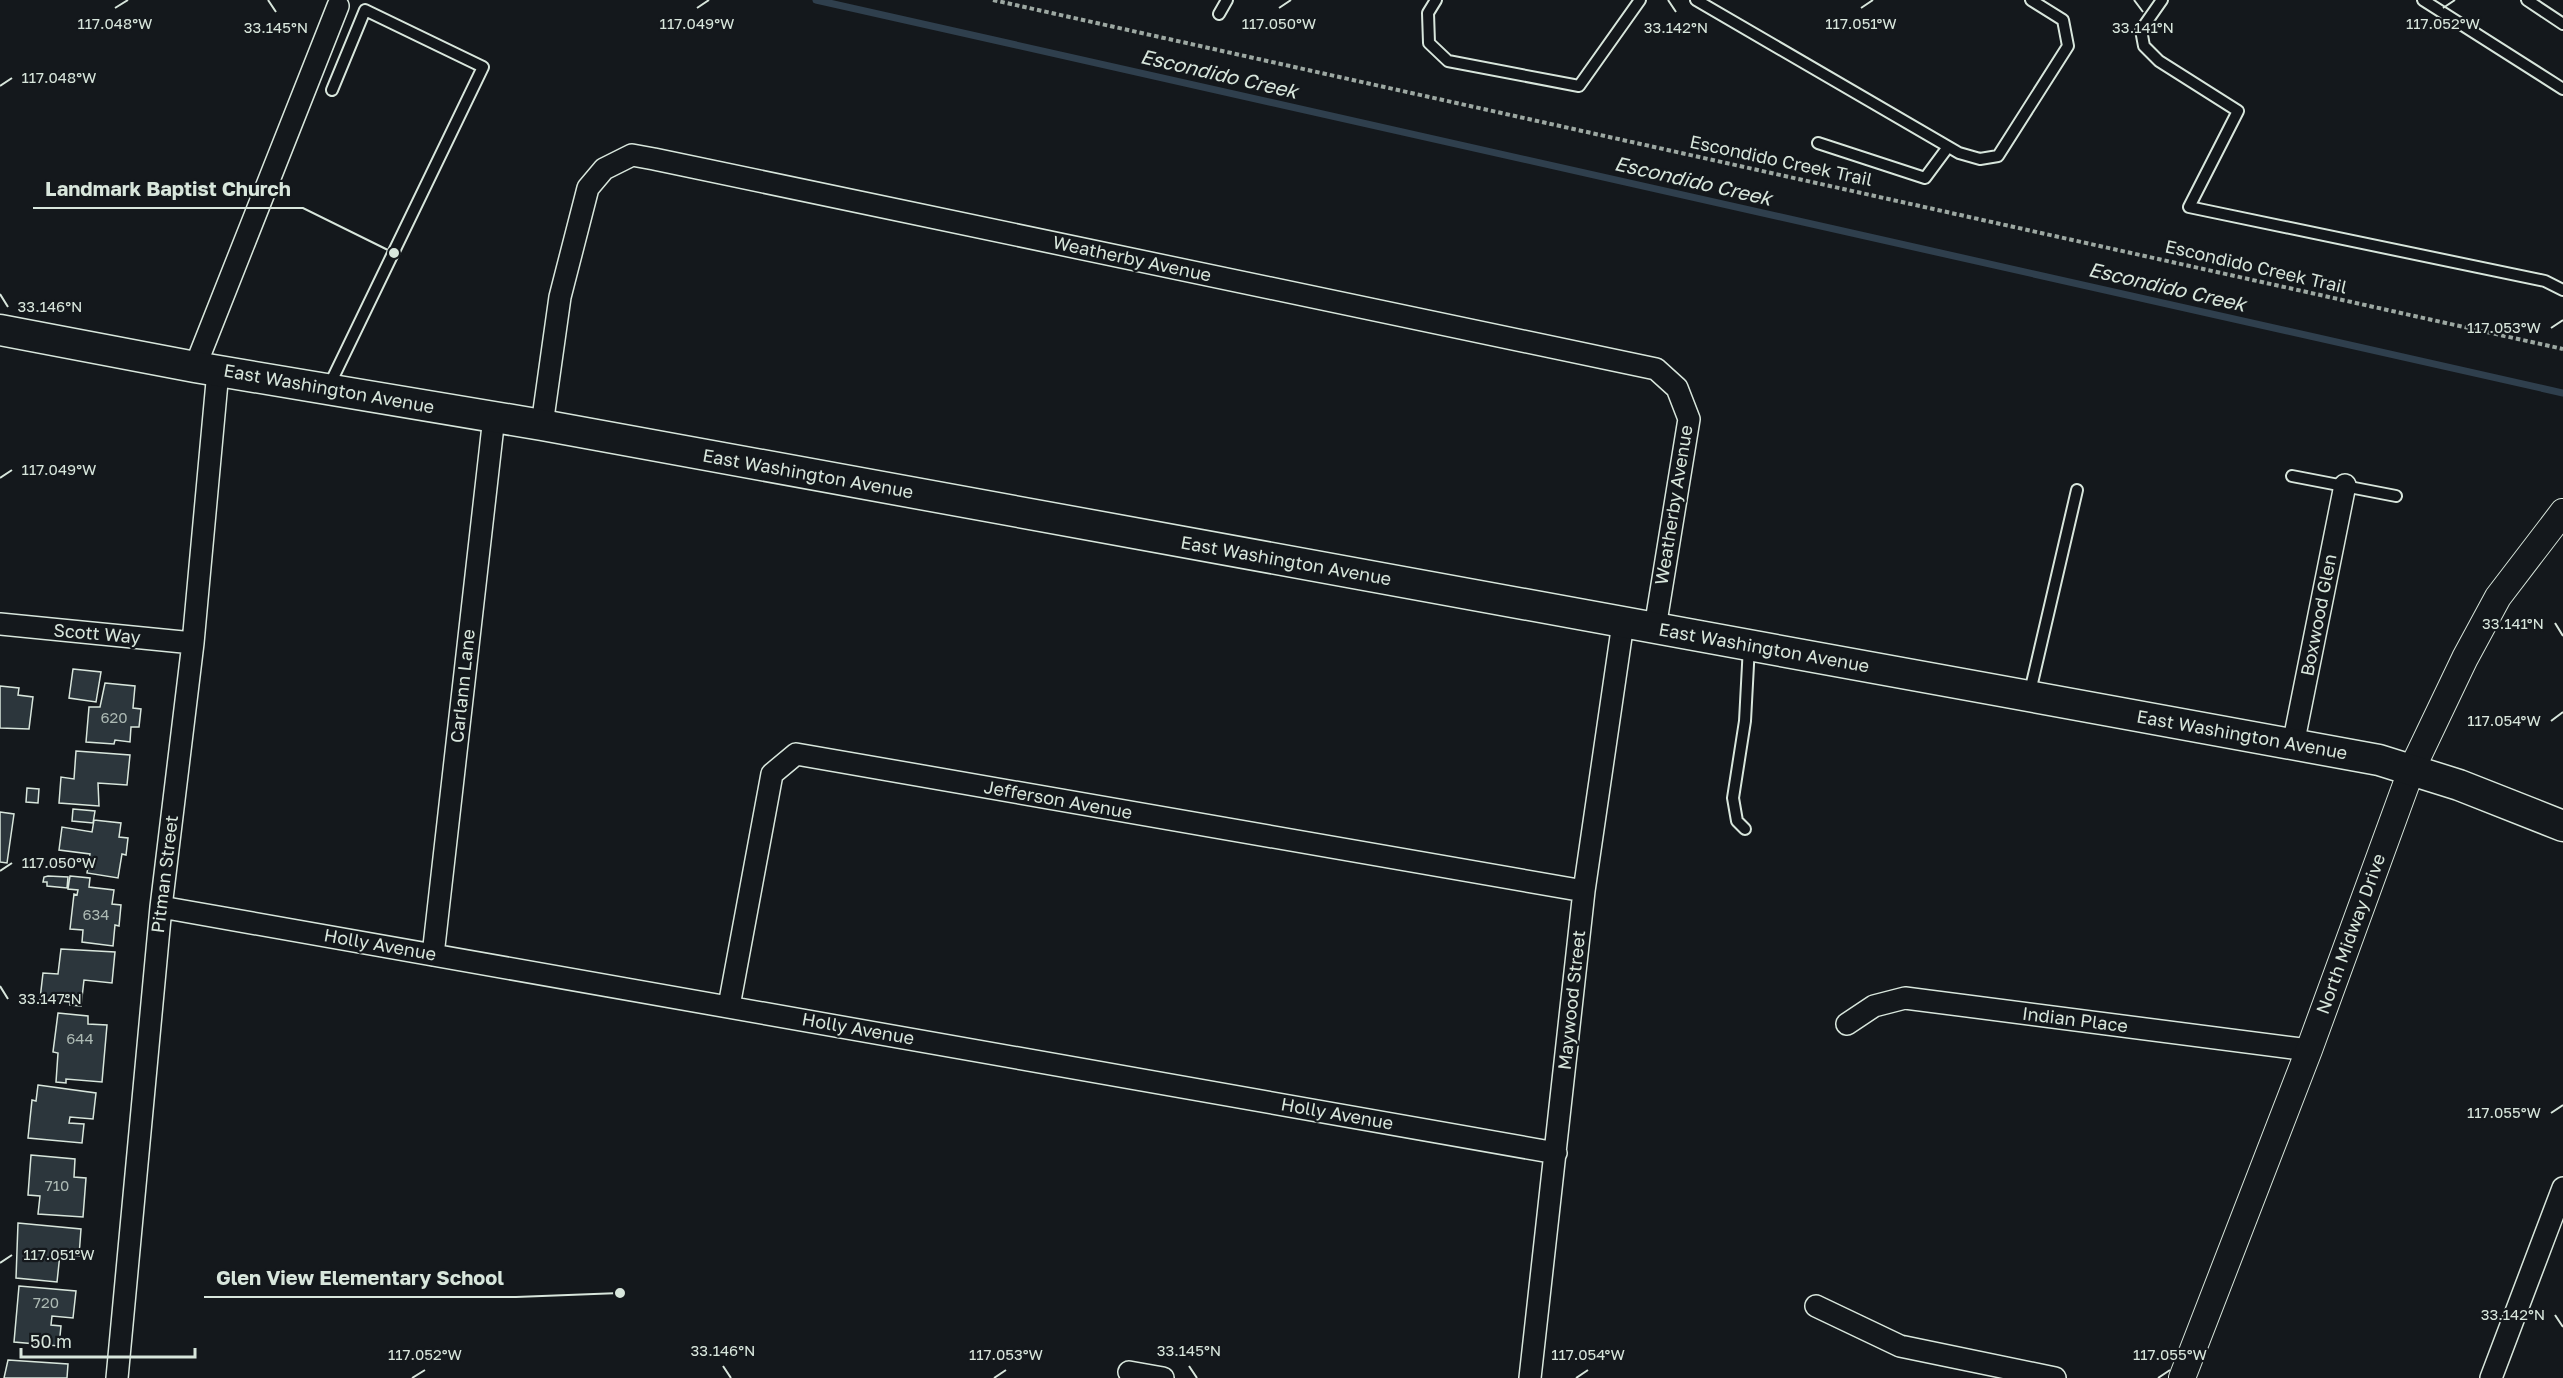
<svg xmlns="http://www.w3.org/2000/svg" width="2563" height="1378" font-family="'Golos Text',sans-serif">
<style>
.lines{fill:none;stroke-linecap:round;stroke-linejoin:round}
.stream{stroke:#2f3f4d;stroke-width:7}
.building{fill:#2c363c;stroke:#d8e6dc;stroke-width:1.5}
.service-casing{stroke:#d8e6dc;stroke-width:14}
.minor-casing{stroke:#d8e6dc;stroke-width:24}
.tertiary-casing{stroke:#d8e6dc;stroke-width:28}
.secondary-casing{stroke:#d8e6dc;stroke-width:33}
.path{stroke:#9da8a2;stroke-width:4;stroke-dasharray:4.5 3;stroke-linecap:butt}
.service{stroke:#14181c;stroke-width:10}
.minor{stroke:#14181c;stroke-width:21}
.tertiary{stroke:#14181c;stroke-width:26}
.secondary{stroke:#14181c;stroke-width:30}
.ticks{fill:none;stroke:#d8e6dc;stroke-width:2}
.labels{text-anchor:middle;stroke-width:4.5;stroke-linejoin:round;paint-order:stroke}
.number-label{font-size:15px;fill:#adbab4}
.street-label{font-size:18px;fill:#d8e6dc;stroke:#14181c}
.water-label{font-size:20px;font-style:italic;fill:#d8e6dc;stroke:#14181c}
.ticks-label{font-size:15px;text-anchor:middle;fill:#d8e6dc;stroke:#14181c;stroke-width:4.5;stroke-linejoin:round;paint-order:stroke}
.leader{fill:none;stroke:#d8e6dc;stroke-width:2}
.callout-dot{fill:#d8e6dc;stroke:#14181c;stroke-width:2}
.callout-label{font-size:20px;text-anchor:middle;font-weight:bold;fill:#d8e6dc;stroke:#14181c;stroke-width:4.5;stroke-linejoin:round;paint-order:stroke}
</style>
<rect width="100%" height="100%" fill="#14181c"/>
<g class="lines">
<path class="stream" d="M816 0 2563 393"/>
</g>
<path class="building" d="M73 669 101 672 96 702 69 698Z
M105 683 135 686 133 708 141 709 139 727H131L130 742 115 740 114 744 86 742 89 707H100Z
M0 686 19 688 18 695 33 697 29 729 0 728Z
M76 751 130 755 127 785 98 783 99 806 59 803 61 777 74 779Z
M27 788 39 789 38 803 26 802Z
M73 809 95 811 93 823 72 821Z
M0 812 14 814 7 863 0 862Z
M94 820 121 823 119 837 128 838 126 855 122 854 118 878 87 873 90 854 59 850 62 827 92 832Z
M48 876 68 877 67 888 47 886V882H43L44 877Z
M70 876 90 878 89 887 114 890 112 904 121 905 119 926 115 925 113 946 82 942 83 930 70 929 74 894 77 895 78 890 68 889Z
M61 949 115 952 112 983 84 980 81 1006 70 1005V1002L40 999 43 973 58 974Z
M58 1013 88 1016V1024L107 1025 102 1082 66 1079V1083L56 1082 58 1053 53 1052Z
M38 1085 96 1093 93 1119 70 1117 69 1123 84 1124 82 1143 28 1138 32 1100 36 1101Z
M31 1155 75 1159 74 1177 86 1178 83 1217 38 1214 40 1196 28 1195Z
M18 1223 81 1229 79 1256 60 1254 57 1282 16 1278Z
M19 1286 76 1291 73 1318 52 1316 51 1325 61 1326 59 1346 14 1342Z
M8 1360 68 1364 67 1378H4Z"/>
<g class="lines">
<defs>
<path id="service" d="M1436 0 1428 13 1429 43 1448 61 1579 86 1640 0
M1696 0 1959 153 1980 159 1998 156 2068 46 2063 20 2031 0
M2162 0 2141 30 2144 46 2159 61 2238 111 2189 207 2545 281 2563 290
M2423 0 2563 89
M2527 0 2563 24
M1219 14 1227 0
M1818 143 1925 178 1948 147
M329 386 483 67 365 10 332 90
M2292 476 2396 496
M2029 696 2077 490
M1745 829 1737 821 1733 798 1745 721 1749 646"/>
<path id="minor" d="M195 367 338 6
M542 425 560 297 588 188 604 169 632 155 654 159 1656 369 1677 388 1689 419 1655 628
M0 624 193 643
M2293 745 2345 485
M161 907 1556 1153
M433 955 494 417
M729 1006 772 774 796 754 1584 891
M1847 1024 1874 1006 1905 998 2309 1050
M1816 1306 1900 1346 2055 1378
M1129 1372 1163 1378
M117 1378 161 907 193 643 218 371
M1530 1378 1584 891 1623 623
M2491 1378 2563 1188"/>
<path id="tertiary" d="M2182 1378 2309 1050 2411 771 2465 658 2498 597 2563 512"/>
<path id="secondary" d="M0 330 195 367 542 425 2379 760 2459 785 2563 826"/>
</defs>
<use href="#service" class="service-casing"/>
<use href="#minor" class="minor-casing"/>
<use href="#tertiary" class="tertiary-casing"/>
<use href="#secondary" class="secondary-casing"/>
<path class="path" d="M993 0 2563 349"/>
<use href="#service" class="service"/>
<use href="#minor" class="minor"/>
<use href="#tertiary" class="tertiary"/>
<use href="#secondary" class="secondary"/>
</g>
<path class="ticks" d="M268 0 276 12M1668 0 1676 12M2134 0 2143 12M115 8 128 0M697 8 709 0M1279 8 1291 0M1861 8 1873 0M2443 8 2455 0M0 86 12 78M0 294 8 307M2551 328 2563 320M0 478 12 470M2555 623 2563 636M2551 721 2563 712M0 871 12 863M0 986 8 999M2551 1113 2563 1105M0 1263 12 1255M2555 1315 2563 1327M723 1366 731 1378M1189 1366 1197 1378M412 1378 425 1370M994 1378 1006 1370M1576 1378 1588 1370M2158 1378 2170 1370"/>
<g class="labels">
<g class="number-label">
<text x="114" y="723">620</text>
<text x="96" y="920">634</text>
<text x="80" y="1044">644</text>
<text x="57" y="1191">710</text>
<text x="46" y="1308">720</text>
</g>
<g class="street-label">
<text transform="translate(1781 161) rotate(12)" y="6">Escondido Creek Trail</text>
<text transform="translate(1132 259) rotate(12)" y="6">Weatherby Avenue</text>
<text transform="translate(2256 267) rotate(13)" y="6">Escondido Creek Trail</text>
<text transform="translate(329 389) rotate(10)" y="6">East Washington Avenue</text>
<text transform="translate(808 474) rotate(10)" y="6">East Washington Avenue</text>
<text transform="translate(1674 505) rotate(-81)" y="6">Weatherby Avenue</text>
<text transform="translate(1286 561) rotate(10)" y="6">East Washington Avenue</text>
<text transform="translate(2319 615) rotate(-79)" y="6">Boxwood Glen</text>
<text transform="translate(97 634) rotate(5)" y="6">Scott Way</text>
<text transform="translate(1764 648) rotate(10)" y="6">East Washington Avenue</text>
<text transform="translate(463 686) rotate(-84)" y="6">Carlann Lane</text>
<text transform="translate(2242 735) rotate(10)" y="6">East Washington Avenue</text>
<text transform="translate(1058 800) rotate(10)" y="6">Jefferson Avenue</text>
<text transform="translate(165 874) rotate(-83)" y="6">Pitman Street</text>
<text transform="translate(2351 934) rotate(-70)" y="6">North Midway Drive</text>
<text transform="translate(380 945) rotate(10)" y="6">Holly Avenue</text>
<text transform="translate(1572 1000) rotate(-84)" y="6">Maywood Street</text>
<text transform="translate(2075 1020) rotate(7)" y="6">Indian Place</text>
<text transform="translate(858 1029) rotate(10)" y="6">Holly Avenue</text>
<text transform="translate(1337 1114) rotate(10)" y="6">Holly Avenue</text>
</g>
<g class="water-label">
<text transform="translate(1219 74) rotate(13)" y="7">Escondido Creek</text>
<text transform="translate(1693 181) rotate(13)" y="7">Escondido Creek</text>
<text transform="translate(2167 287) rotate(13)" y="7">Escondido Creek</text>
</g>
</g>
<g class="ticks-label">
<text x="115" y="29">117.048°W</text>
<text x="697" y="29">117.049°W</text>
<text x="1279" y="29">117.050°W</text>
<text x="1861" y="29">117.051°W</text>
<text x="2443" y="29">117.052°W</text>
<text x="276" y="33">33.145°N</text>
<text x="1676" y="33">33.142°N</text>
<text x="2143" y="33">33.141°N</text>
<text x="59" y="83">117.048°W</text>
<text x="50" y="312">33.146°N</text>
<text x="2504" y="333">117.053°W</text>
<text x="59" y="475">117.049°W</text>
<text x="2513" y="629">33.141°N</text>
<text x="2504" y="726">117.054°W</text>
<text x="59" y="868">117.050°W</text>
<text x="50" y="1004">33.147°N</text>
<text x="2504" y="1118">117.055°W</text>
<text x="59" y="1260">117.051°W</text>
<text x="2513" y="1320">33.142°N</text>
<text x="723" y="1356">33.146°N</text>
<text x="1189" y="1356">33.145°N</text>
<text x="425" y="1360">117.052°W</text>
<text x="1006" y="1360">117.053°W</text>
<text x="1588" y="1360">117.054°W</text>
<text x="2170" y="1360">117.055°W</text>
</g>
<path class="leader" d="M394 253L303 208H33M620 1293L516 1297H204"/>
<g class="callout-dot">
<circle cx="394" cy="253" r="6"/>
<circle cx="620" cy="1293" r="6"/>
</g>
<g class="callout-label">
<text x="168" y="196">Landmark Baptist Church</text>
<text x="360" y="1285">Glen View Elementary School</text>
</g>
<path d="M21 1348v9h174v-9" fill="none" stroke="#d8e6dc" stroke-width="3"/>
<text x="30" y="1348" font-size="18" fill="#d8e6dc" stroke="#14181c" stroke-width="4.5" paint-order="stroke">50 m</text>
</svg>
